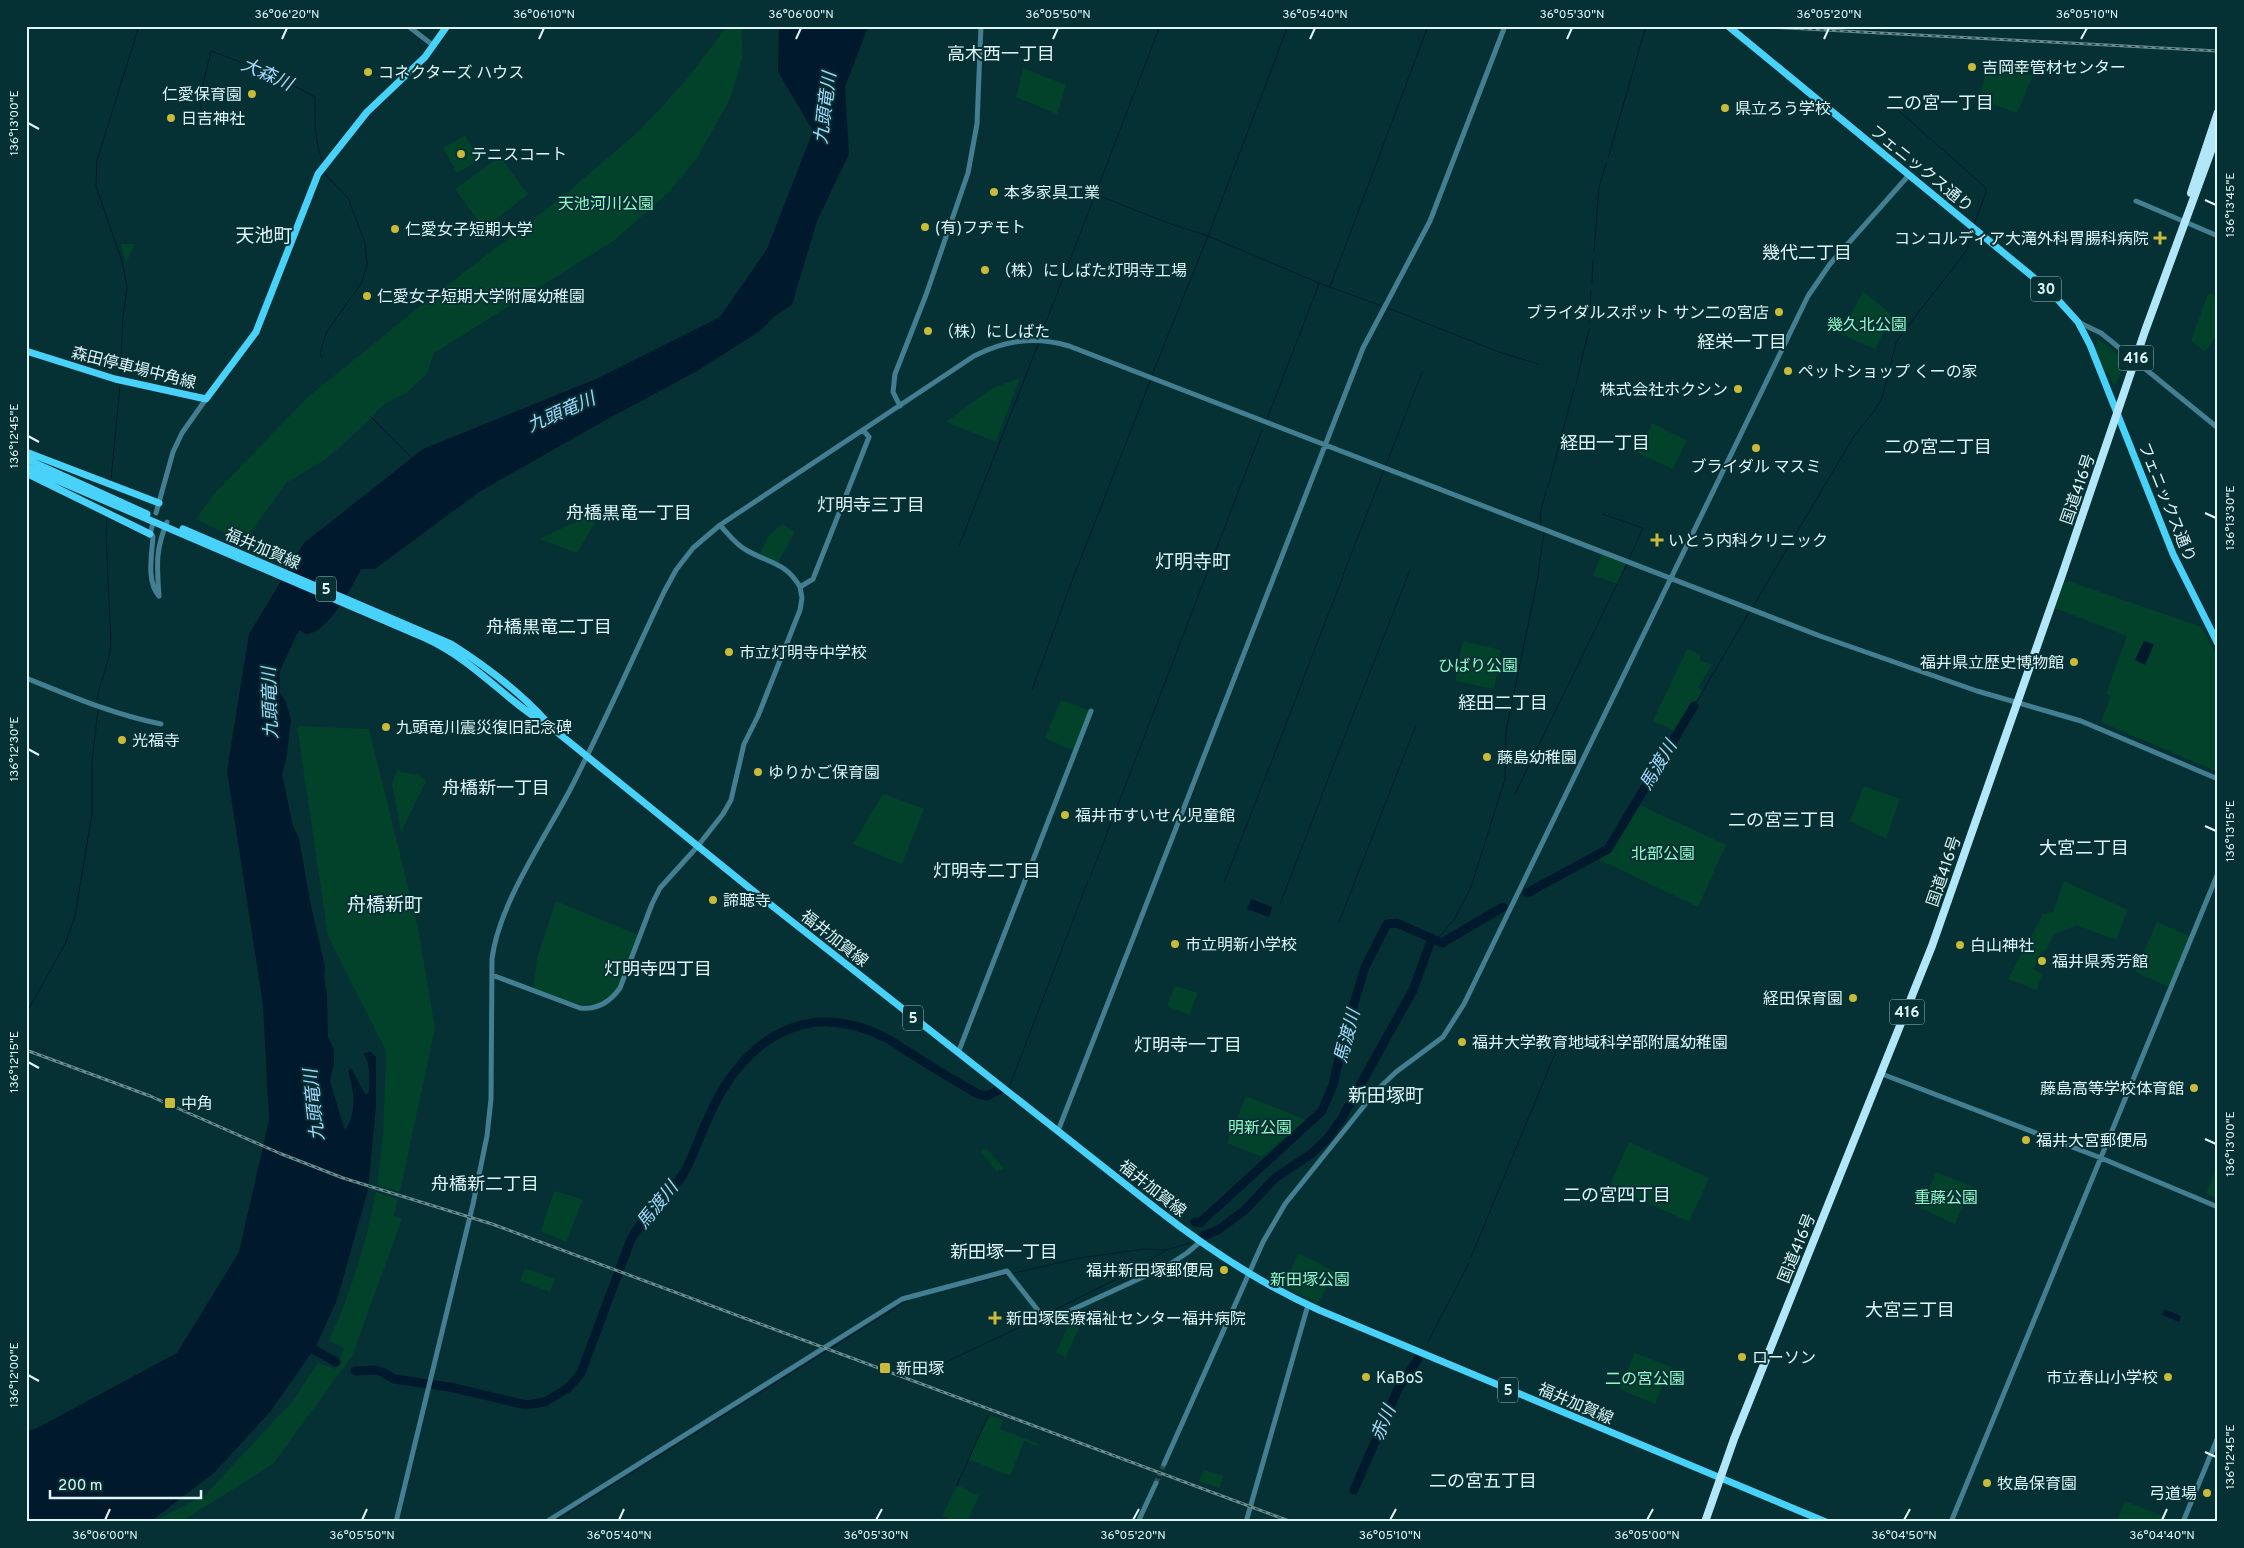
<svg xmlns="http://www.w3.org/2000/svg" width="2244" height="1548" font-family="Overpass,'Noto Sans JP',sans-serif">
<style>
.green{fill:#02412a}
.water{fill:#00192d}
.lines{fill:none;stroke-linecap:round;stroke-linejoin:round}
.stream{stroke:#00192d;stroke-width:1}
.river{stroke:#00192d;stroke-width:9}
.minor-tunnel{stroke:#274e51;stroke-width:5;stroke-dasharray:5 2.5;stroke-linecap:butt}
.minor{stroke:#447e91;stroke-width:5}
.major{stroke:#49d2f9;stroke-width:7}
.highway{stroke:#b2e7fa;stroke-width:8}
.rail-casing{stroke:#6b8c8e;stroke-width:3}
.rail{stroke:#063134;stroke-width:1;stroke-dasharray:4;stroke-linecap:butt}
.ticks{fill:none;stroke:#dff5f6;stroke-width:2}
.poi-dot{fill:#caba39;stroke:#063134;stroke-width:2}
.labels{text-anchor:middle;stroke-width:4;stroke-linejoin:round;paint-order:stroke}
.shield{fill:#063134;stroke:#9ebabc;stroke-width:1}
.shield-label{font-size:15px;font-weight:bold;fill:#dff5f6}
.poi-label{font-size:16px;fill:#dff5f6;stroke:#063134;text-anchor:start}
.street-label{font-size:16px;fill:#dff5f6;stroke:#063134}
.park-label{font-size:16px;fill:#91f8c6;stroke:#063134}
.neighbourhood-label{font-size:18px;fill:#dff5f6;stroke:#063134}
.water-label{font-size:18px;font-style:italic;fill:#a6d7fb;stroke:#063134}
.quarter-label{font-size:19px;fill:#dff5f6;stroke:#063134}
.neatline{fill:none;stroke:#dff5f6;stroke-width:2}
.ticks-label{font-size:12px;text-anchor:middle;fill:#dff5f6}
</style>
<rect width="100%" height="100%" fill="#063134"/>
<path class="green" d="M727 26H741L743 55 730 99 697 158 668 193 615 240 434 353 426 375 406 393 384 404 362 427 325 460 287 482 244 542 196 519 213 495 308 397 424 303 561 198 640 130 687 79Z
M1023 68 1066 85 1057 114 1016 97Z
M1987 71 2033 75 2017 113 1979 99Z
M465 135 479 160 457 173 443 148Z
M500 157 528 194 484 229 455 189Z
M120 244H135L126 263Z
M1863 291 1892 315 1875 349 1841 334Z
M2211 293 2218 297V333L2205 352 2191 341 2208 294Z
M2098 339 2126 360 2116 384H2113L2095 349Z
M1020 378 996 442 946 422 992 388Z
M1652 423 1687 441 1673 469 1638 453Z
M603 509 577 553 539 539Z
M782 524 795 532 777 564 760 554 768 536Z
M1602 553 1627 562 1617 584 1593 575Z
M2068 581 2202 627 2218 658V772L2101 722 2111 696 2106 694 2127 636 2055 608 2064 583Z
M1463 641 1501 650 1494 689 1455 681Z
M1687 649 1701 655 1699 660 1712 665 1698 688 1703 691 1676 732 1653 721Z
M1061 700 1091 711 1076 752 1045 738Z
M297 726 369 729 418 928 435 1028 400 1192 377 1185 383 1135 386 1051 328 936Z
M397 771 418 775 426 781 401 832 392 783Z
M1864 786 1900 799 1886 839 1850 821Z
M883 794 924 809 902 864 853 844Z
M1640 805 1726 845 1698 907 1598 859 1611 852Z
M2064 881 2128 910 2116 940 2077 925 2055 934 2046 950 2041 953 2033 969 2042 974 2037 990 2008 979 2043 914 2053 912Z
M556 901 638 935 620 988 598 1004H577L533 991 537 958Z
M2157 922 2191 937 2171 988 2135 972Z
M1175 986 1198 993 1189 1015 1167 1006Z
M1246 1096 1306 1120 1262 1157 1227 1143Z
M1629 1142 1709 1178 1689 1222 1610 1185Z
M986 1148 1004 1168 997 1172 981 1152Z
M2218 1164V1198L2206 1194Z
M1936 1172 1971 1186 1955 1224 1920 1208Z
M554 1191 583 1199 566 1242 541 1231Z
M376 1192 398 1199 394 1216 402 1219 352 1356 273 1464 181 1522H152L205 1495 292 1402 318 1363 336 1369 344 1348 329 1341C351 1292 366 1244 376 1192Z
M1299 1253 1335 1272 1318 1304 1283 1286Z
M525 1268 555 1279 550 1292 520 1281Z
M1073 1316 1082 1321 1066 1357 1056 1352Z
M1635 1353 1671 1367 1655 1404 1619 1389Z
M989 1415 1003 1420 1000 1429 1039 1444 1038 1446 1024 1441 1010 1476 968 1459Z
M1204 1470 1224 1476 1219 1488 1199 1481Z
M957 1485 979 1496 967 1522H956L942 1516Z
M2125 1501 2165 1517 2163 1521 2165 1522H2116Z"/>
<path class="water" d="M779 26 868 27 845 87 849 154 817 221 792 305 775 316 760 331 697 371 602 422 479 492 375 569H361C352 586 328 635 305 634L300 630 297 634 280 671V693L285 700 291 719 287 755 282 774 293 826 299 838 310 901 325 967 324 977 327 995 328 1037 334 1050V1063L330 1081 344 1128 346 1129C357 1112 354 1090 348 1071L351 1068 365 1094H367L369 1091C369 1079 371 1063 363 1053L371 1052 376 1057V1107L368 1190 337 1300 315 1348 270 1412 215 1472 150 1522H26V1431L35 1429 177 1353 239 1252 269 1120 263 1005 227 771 249 634 304 543 423 449 596 379 720 317 767 249 813 131 778 72Z
M2144 641 2154 644 2145 665 2135 660Z
M1251 899 1272 907 1269 917 1247 909Z
M2164 1309 2181 1316 2179 1322 2162 1315Z"/>
<g class="lines">
<path class="stream" d="M1892 105 1985 187 1986 192 1974 225
M201 109 200 97 211 51C247 64 281 78 315 97 315 118 314 143 323 161
M1608 158 1646 26
M1097 195 1168 223 1208 236 1319 283 1382 306
M1594 252 1599 187 1606 164
M1592 283 1593 260
M1330 287 1428 26
M1388 308 1499 352 1538 364
M1589 323 1591 290
M1040 338 1160 26
M322 357 320 353 326 333 362 282 367 264 365 243 348 198 324 173
M1152 375 1208 236 1288 26
M120 376 123 317 127 287 122 261 96 186 97 160 139 26
M1576 384 1589 329
M370 416 412 458
M1267 419 1319 284
M1386 465 1422 372
M111 480 120 385
M1548 487 1574 389
M1602 514 1643 528 1628 561
M1541 526 1540 513 1546 492
M959 546 1039 342
M1343 575 1384 470
M1752 608 1854 436 1877 407 1882 398 1896 343 1901 335 1967 250 1972 231
M1303 679 1343 577
M1032 690 1070 586 1151 379
M97 699C100 680 110 662 111 643L106 535 107 517
M1359 700 1410 570
M1694 706 1750 611
M1266 776 1303 680
M1515 794 1627 564
M1321 797 1358 702
M1091 875 1262 430
M1224 883 1265 778
M1280 904 1321 798
M1339 922 1416 725
M1436 940 1454 920 1471 887 1505 779 1506 731 1537 582 1544 533
M26 1014 65 944 75 916 92 814V762L98 710
M1010 1085 1088 881
M1471 1257 1559 1044
M1014 1273 1080 1258 1144 1249 1166 1250 1190 1243
M952 1288 1005 1275
M1046 1314 1123 1276 1165 1251
M1428 1342 1469 1263
M923 1373 1039 1318
M957 1485 988 1416
M553 1522 908 1300"/>
<path class="river" d="M1527 893 1608 849 1694 706
M1195 1222 1200 1223 1204 1219 1322 1111 1333 1085 1344 1037 1365 967 1387 924 1397 923 1442 943 1503 907
M1203 1236 1218 1230 1245 1210 1275 1178 1311 1154 1328 1138 1342 1118 1413 990 1432 938
M304 1344 336 1362
M355 1371 375 1370 382 1372 394 1379 450 1387 526 1405 545 1402 568 1388 581 1373 631 1239C639 1227 646 1215 656 1205 667 1194 677 1185 685 1171 699 1144 707 1114 723 1089 761 1028 817 1004 884 1037 893 1041 901 1048 910 1053 932 1067 955 1081 978 1094L987 1096 1001 1089
M1354 1490 1398 1389 1418 1359"/>
<path class="minor-tunnel" d="M1156 1483 1164 1464"/>
<path class="minor" d="M408 26 434 46
M2136 201 2218 236
M2078 322 2101 333 2218 428
M900 406 893 392 895 374 926 295 968 173 977 124 981 26
M156 513 173 452 182 433 206 399
M153 523 150 534 153 536C152 555 146 581 159 596
M720 525C728 534 735 544 746 550 768 563 786 562 800 587
M159 596C157 565 155 551 167 522
M26 678C70 696 115 715 161 724
M492 975 580 1008C597 1010 610 1002 620 988L652 904 660 888 697 847 723 814 731 800 744 744 758 716 800 610 802 598 800 587 813 579 869 437 863 430
M958 1053 1091 711
M1882 1074 2101 1158 2218 1207
M1058 1131 1363 348 1430 221 1505 26
M1164 1464 1263 1242 1285 1204 1376 1091 1396 1072 1443 1037 1464 1004 1808 296 1830 264 1909 175
M396 1522 473 1204 487 1136 491 1099 492 959C499 903 545 838 571 788 604 724 633 657 664 592L676 570 693 548 720 525 974 356C1006 340 1034 336 1069 346L1820 636 1977 691 2081 721 2218 779
M546 1522 902 1299 1007 1271 1040 1313 1046 1318H1054L1167 1266 1187 1253 1200 1242
M1138 1522 1156 1483
M1246 1522 1308 1305
M1951 1522 2218 873
M2183 1522 2218 1437"/>
<path class="major" d="M1728 26 2050 291 2078 322 2090 345 2173 554 2218 644
M26 351 115 379 206 399 256 332 318 174 367 112 425 57 447 26
M26 452 159 503
M26 459 147 514
M26 467 425 638C476 661 505 701 552 728L752 890 1158 1210C1208 1249 1261 1284 1319 1310L1826 1522
M26 473 150 534
M183 529 451 644C484 665 521 693 547 722"/>
<path class="highway" d="M2191 193 2218 112
M1705 1522 1734 1439 1932 946 2062 575 2145 331 2218 132"/>
<defs>
<path id="rail" d="M1748 26 2218 51
M26 1050 150 1096 279 1153 343 1178 492 1224 1292 1522"/>
</defs>
<use href="#rail" class="rail-casing"/>
<use href="#rail" class="rail"/>
</g>
<path class="ticks" d="M282 39 287 28M539 39 544 28M796 39 801 28M1053 39 1058 28M1310 39 1315 28M1567 39 1572 28M1824 39 1829 28M2081 39 2087 28M28 123 39 129M2205 200 2216 205M28 436 39 442M2205 513 2216 518M28 749 39 755M2205 826 2216 831M28 1062 39 1068M2205 1139 2216 1144M28 1375 39 1381M2205 1452 2216 1457M105 1520 110 1509M362 1520 367 1509M619 1520 624 1509M876 1520 882 1509M1133 1520 1139 1509M1390 1520 1396 1509M1647 1520 1653 1509M1904 1520 1910 1509M2162 1520 2167 1509"/>
<g class="poi-dot">
<circle cx="1972" cy="67" r="5"/>
<circle cx="368" cy="72" r="5"/>
<circle cx="252" cy="94" r="5"/>
<circle cx="1725" cy="108" r="5"/>
<circle cx="171" cy="118" r="5"/>
<circle cx="461" cy="154" r="5"/>
<circle cx="994" cy="192" r="5"/>
<circle cx="925" cy="227" r="5"/>
<circle cx="395" cy="229" r="5"/>
<path d="M2157.5 230.5h5v5h5v5h-5v5h-5v-5h-5v-5h5z"/>
<circle cx="985" cy="270" r="5"/>
<circle cx="367" cy="296" r="5"/>
<circle cx="1779" cy="312" r="5"/>
<circle cx="928" cy="331" r="5"/>
<circle cx="1788" cy="371" r="5"/>
<circle cx="1738" cy="389" r="5"/>
<circle cx="1756" cy="448" r="5"/>
<path d="M1654.5 532.5h5v5h5v5h-5v5h-5v-5h-5v-5h5z"/>
<circle cx="729" cy="652" r="5"/>
<circle cx="2074" cy="662" r="5"/>
<circle cx="386" cy="727" r="5"/>
<circle cx="122" cy="740" r="5"/>
<circle cx="1487" cy="757" r="5"/>
<circle cx="758" cy="772" r="5"/>
<circle cx="1065" cy="815" r="5"/>
<circle cx="713" cy="900" r="5"/>
<circle cx="1175" cy="944" r="5"/>
<circle cx="1960" cy="945" r="5"/>
<circle cx="2042" cy="961" r="5"/>
<circle cx="1853" cy="998" r="5"/>
<circle cx="1462" cy="1042" r="5"/>
<circle cx="2194" cy="1088" r="5"/>
<rect x="164" y="1097" width="12" height="12" rx="2.5"/>
<circle cx="2026" cy="1140" r="5"/>
<circle cx="1224" cy="1270" r="5"/>
<path d="M992.5 1310.5h5v5h5v5h-5v5h-5v-5h-5v-5h5z"/>
<circle cx="1742" cy="1357" r="5"/>
<rect x="879" y="1362" width="12" height="12" rx="2.5"/>
<circle cx="1366" cy="1377" r="5"/>
<circle cx="2168" cy="1377" r="5"/>
<circle cx="1987" cy="1483" r="5"/>
<circle cx="2207" cy="1493" r="5"/>
</g>
<g class="labels">
<g class="shield">
<rect x="2031" y="276.5" width="30" height="25" rx="4"/>
<rect x="2118.5" y="345.5" width="35" height="25" rx="4"/>
<rect x="316" y="576.5" width="20" height="25" rx="4"/>
<rect x="1889.5" y="999.5" width="35" height="25" rx="4"/>
<rect x="903" y="1005.5" width="20" height="25" rx="4"/>
<rect x="1498" y="1377.5" width="20" height="25" rx="4"/>
</g>
<g class="shield-label">
<text x="2046" y="294">30</text>
<text x="2136" y="363">416</text>
<text x="326" y="594">5</text>
<text x="1907" y="1017">416</text>
<text x="913" y="1023">5</text>
<text x="1508" y="1395">5</text>
</g>
<g class="poi-label">
<text x="1982" y="73">吉岡幸管材センター</text>
<text x="378" y="78">コネクターズ ハウス</text>
<text x="242" y="100" text-anchor="end">仁愛保育園</text>
<text x="1735" y="114">県立ろう学校</text>
<text x="181" y="124">日吉神社</text>
<text x="471" y="160">テニスコート</text>
<text x="1004" y="198">本多家具工業</text>
<text x="935" y="233">(有)フヂモト</text>
<text x="405" y="235">仁愛女子短期大学</text>
<text x="2149" y="244" text-anchor="end">コンコルディア大滝外科胃腸科病院</text>
<text x="995" y="276">（株）にしばた灯明寺工場</text>
<text x="377" y="302">仁愛女子短期大学附属幼稚園</text>
<text x="1769" y="318" text-anchor="end">ブライダルスポット サン二の宮店</text>
<text x="938" y="337">（株）にしばた</text>
<text x="1798" y="377">ペットショップ くーの家</text>
<text x="1728" y="395" text-anchor="end">株式会社ホクシン</text>
<text x="1756" y="472" text-anchor="middle">ブライダル マスミ</text>
<text x="1668" y="546">いとう内科クリニック</text>
<text x="739" y="658">市立灯明寺中学校</text>
<text x="2064" y="668" text-anchor="end">福井県立歴史博物館</text>
<text x="396" y="733">九頭竜川震災復旧記念碑</text>
<text x="132" y="746">光福寺</text>
<text x="1497" y="763">藤島幼稚園</text>
<text x="768" y="778">ゆりかご保育園</text>
<text x="1075" y="821">福井市すいせん児童館</text>
<text x="723" y="906">諦聴寺</text>
<text x="1185" y="950">市立明新小学校</text>
<text x="1970" y="951">白山神社</text>
<text x="2052" y="967">福井県秀芳館</text>
<text x="1843" y="1004" text-anchor="end">経田保育園</text>
<text x="1472" y="1048">福井大学教育地域科学部附属幼稚園</text>
<text x="2184" y="1094" text-anchor="end">藤島高等学校体育館</text>
<text x="181" y="1109">中角</text>
<text x="2036" y="1146">福井大宮郵便局</text>
<text x="1214" y="1276" text-anchor="end">福井新田塚郵便局</text>
<text x="1006" y="1324">新田塚医療福祉センター福井病院</text>
<text x="1752" y="1363">ローソン</text>
<text x="896" y="1374">新田塚</text>
<text x="1376" y="1383">KaBoS</text>
<text x="2158" y="1383" text-anchor="end">市立春山小学校</text>
<text x="1997" y="1489">牧島保育園</text>
<text x="2197" y="1499" text-anchor="end">弓道場</text>
</g>
<g class="street-label">
<text transform="translate(1922 168) rotate(39)" y="6">フェニックス通り</text>
<text transform="translate(134 367) rotate(14)" y="6">森田停車場中角線</text>
<text transform="translate(2077 489) rotate(-71)" y="6">国道416号</text>
<text transform="translate(2168 502) rotate(68)" y="6">フェニックス通り</text>
<text transform="translate(263 548) rotate(23)" y="6">福井加賀線</text>
<text transform="translate(1943 871) rotate(-71)" y="6">国道416号</text>
<text transform="translate(835 938) rotate(38)" y="6">福井加賀線</text>
<text transform="translate(1153 1188) rotate(38)" y="6">福井加賀線</text>
<text transform="translate(1796 1248) rotate(-68)" y="6">国道416号</text>
<text transform="translate(1576 1403) rotate(23)" y="6">福井加賀線</text>
</g>
<g class="park-label">
<text x="606" y="209">天池河川公園</text>
<text x="1867" y="330">幾久北公園</text>
<text x="1478" y="671">ひばり公園</text>
<text x="1663" y="859">北部公園</text>
<text x="1260" y="1133">明新公園</text>
<text x="1946" y="1203">重藤公園</text>
<text x="1310" y="1285">新田塚公園</text>
<text x="1645" y="1384">二の宮公園</text>
</g>
<g class="neighbourhood-label">
<text x="1001" y="60">高木西一丁目</text>
<text x="1940" y="109">二の宮一丁目</text>
<text x="1807" y="259">幾代二丁目</text>
<text x="1742" y="348">経栄一丁目</text>
<text x="1605" y="449">経田一丁目</text>
<text x="1938" y="453">二の宮二丁目</text>
<text x="871" y="511">灯明寺三丁目</text>
<text x="629" y="519">舟橋黒竜一丁目</text>
<text x="549" y="633">舟橋黒竜二丁目</text>
<text x="1503" y="709">経田二丁目</text>
<text x="496" y="794">舟橋新一丁目</text>
<text x="1782" y="826">二の宮三丁目</text>
<text x="2084" y="854">大宮二丁目</text>
<text x="987" y="877">灯明寺二丁目</text>
<text x="658" y="975">灯明寺四丁目</text>
<text x="1188" y="1051">灯明寺一丁目</text>
<text x="485" y="1190">舟橋新二丁目</text>
<text x="1617" y="1201">二の宮四丁目</text>
<text x="1004" y="1258">新田塚一丁目</text>
<text x="1910" y="1316">大宮三丁目</text>
<text x="1483" y="1487">二の宮五丁目</text>
</g>
<g class="water-label">
<text transform="translate(267 74) rotate(24)" y="6">大森川</text>
<text transform="translate(825 108) rotate(-83)" y="6">九頭竜川</text>
<text transform="translate(561 412) rotate(-24)" y="6">九頭竜川</text>
<text transform="translate(270 703) rotate(-92)" y="6">九頭竜川</text>
<text transform="translate(1658 765) rotate(-59)" y="6">馬渡川</text>
<text transform="translate(1347 1036) rotate(-75)" y="6">馬渡川</text>
<text transform="translate(314 1105) rotate(-96)" y="6">九頭竜川</text>
<text transform="translate(657 1205) rotate(-51)" y="6">馬渡川</text>
<text transform="translate(1383 1423) rotate(-67)" y="6">赤川</text>
</g>
<g class="quarter-label">
<text x="264" y="242">天池町</text>
<text x="1193" y="568">灯明寺町</text>
<text x="385" y="911">舟橋新町</text>
<text x="1386" y="1102">新田塚町</text>
</g>
</g>
<rect width="2244" height="1548" fill="none" stroke="#063134" stroke-width="55"/>
<path d="M50 1490v8h151v-8" fill="none" stroke="#dff5f6" stroke-width="2.5"/>
<text x="58" y="1490" font-size="15" fill="#dff5f6" stroke="#063134" stroke-width="4" paint-order="stroke">200 m</text>
<rect x="28" y="28" width="2188" height="1492" class="neatline"/>
<g class="ticks-label">
<text x="287" y="18">36°06'20"N</text>
<text x="544" y="18">36°06'10"N</text>
<text x="801" y="18">36°06'00"N</text>
<text x="1058" y="18">36°05'50"N</text>
<text x="1315" y="18">36°05'40"N</text>
<text x="1572" y="18">36°05'30"N</text>
<text x="1829" y="18">36°05'20"N</text>
<text x="2087" y="18">36°05'10"N</text>
<text transform="translate(14 123) rotate(-90)" y="4">136°13'00"E</text>
<text transform="translate(2230 205) rotate(-90)" y="4">136°13'45"E</text>
<text transform="translate(14 436) rotate(-90)" y="4">136°12'45"E</text>
<text transform="translate(2230 518) rotate(-90)" y="4">136°13'30"E</text>
<text transform="translate(14 749) rotate(-90)" y="4">136°12'30"E</text>
<text transform="translate(2230 831) rotate(-90)" y="4">136°13'15"E</text>
<text transform="translate(14 1062) rotate(-90)" y="4">136°12'15"E</text>
<text transform="translate(2230 1144) rotate(-90)" y="4">136°13'00"E</text>
<text transform="translate(14 1375) rotate(-90)" y="4">136°12'00"E</text>
<text transform="translate(2230 1457) rotate(-90)" y="4">136°12'45"E</text>
<text x="105" y="1539">36°06'00"N</text>
<text x="362" y="1539">36°05'50"N</text>
<text x="619" y="1539">36°05'40"N</text>
<text x="876" y="1539">36°05'30"N</text>
<text x="1133" y="1539">36°05'20"N</text>
<text x="1390" y="1539">36°05'10"N</text>
<text x="1647" y="1539">36°05'00"N</text>
<text x="1904" y="1539">36°04'50"N</text>
<text x="2162" y="1539">36°04'40"N</text>
</g>
</svg>
